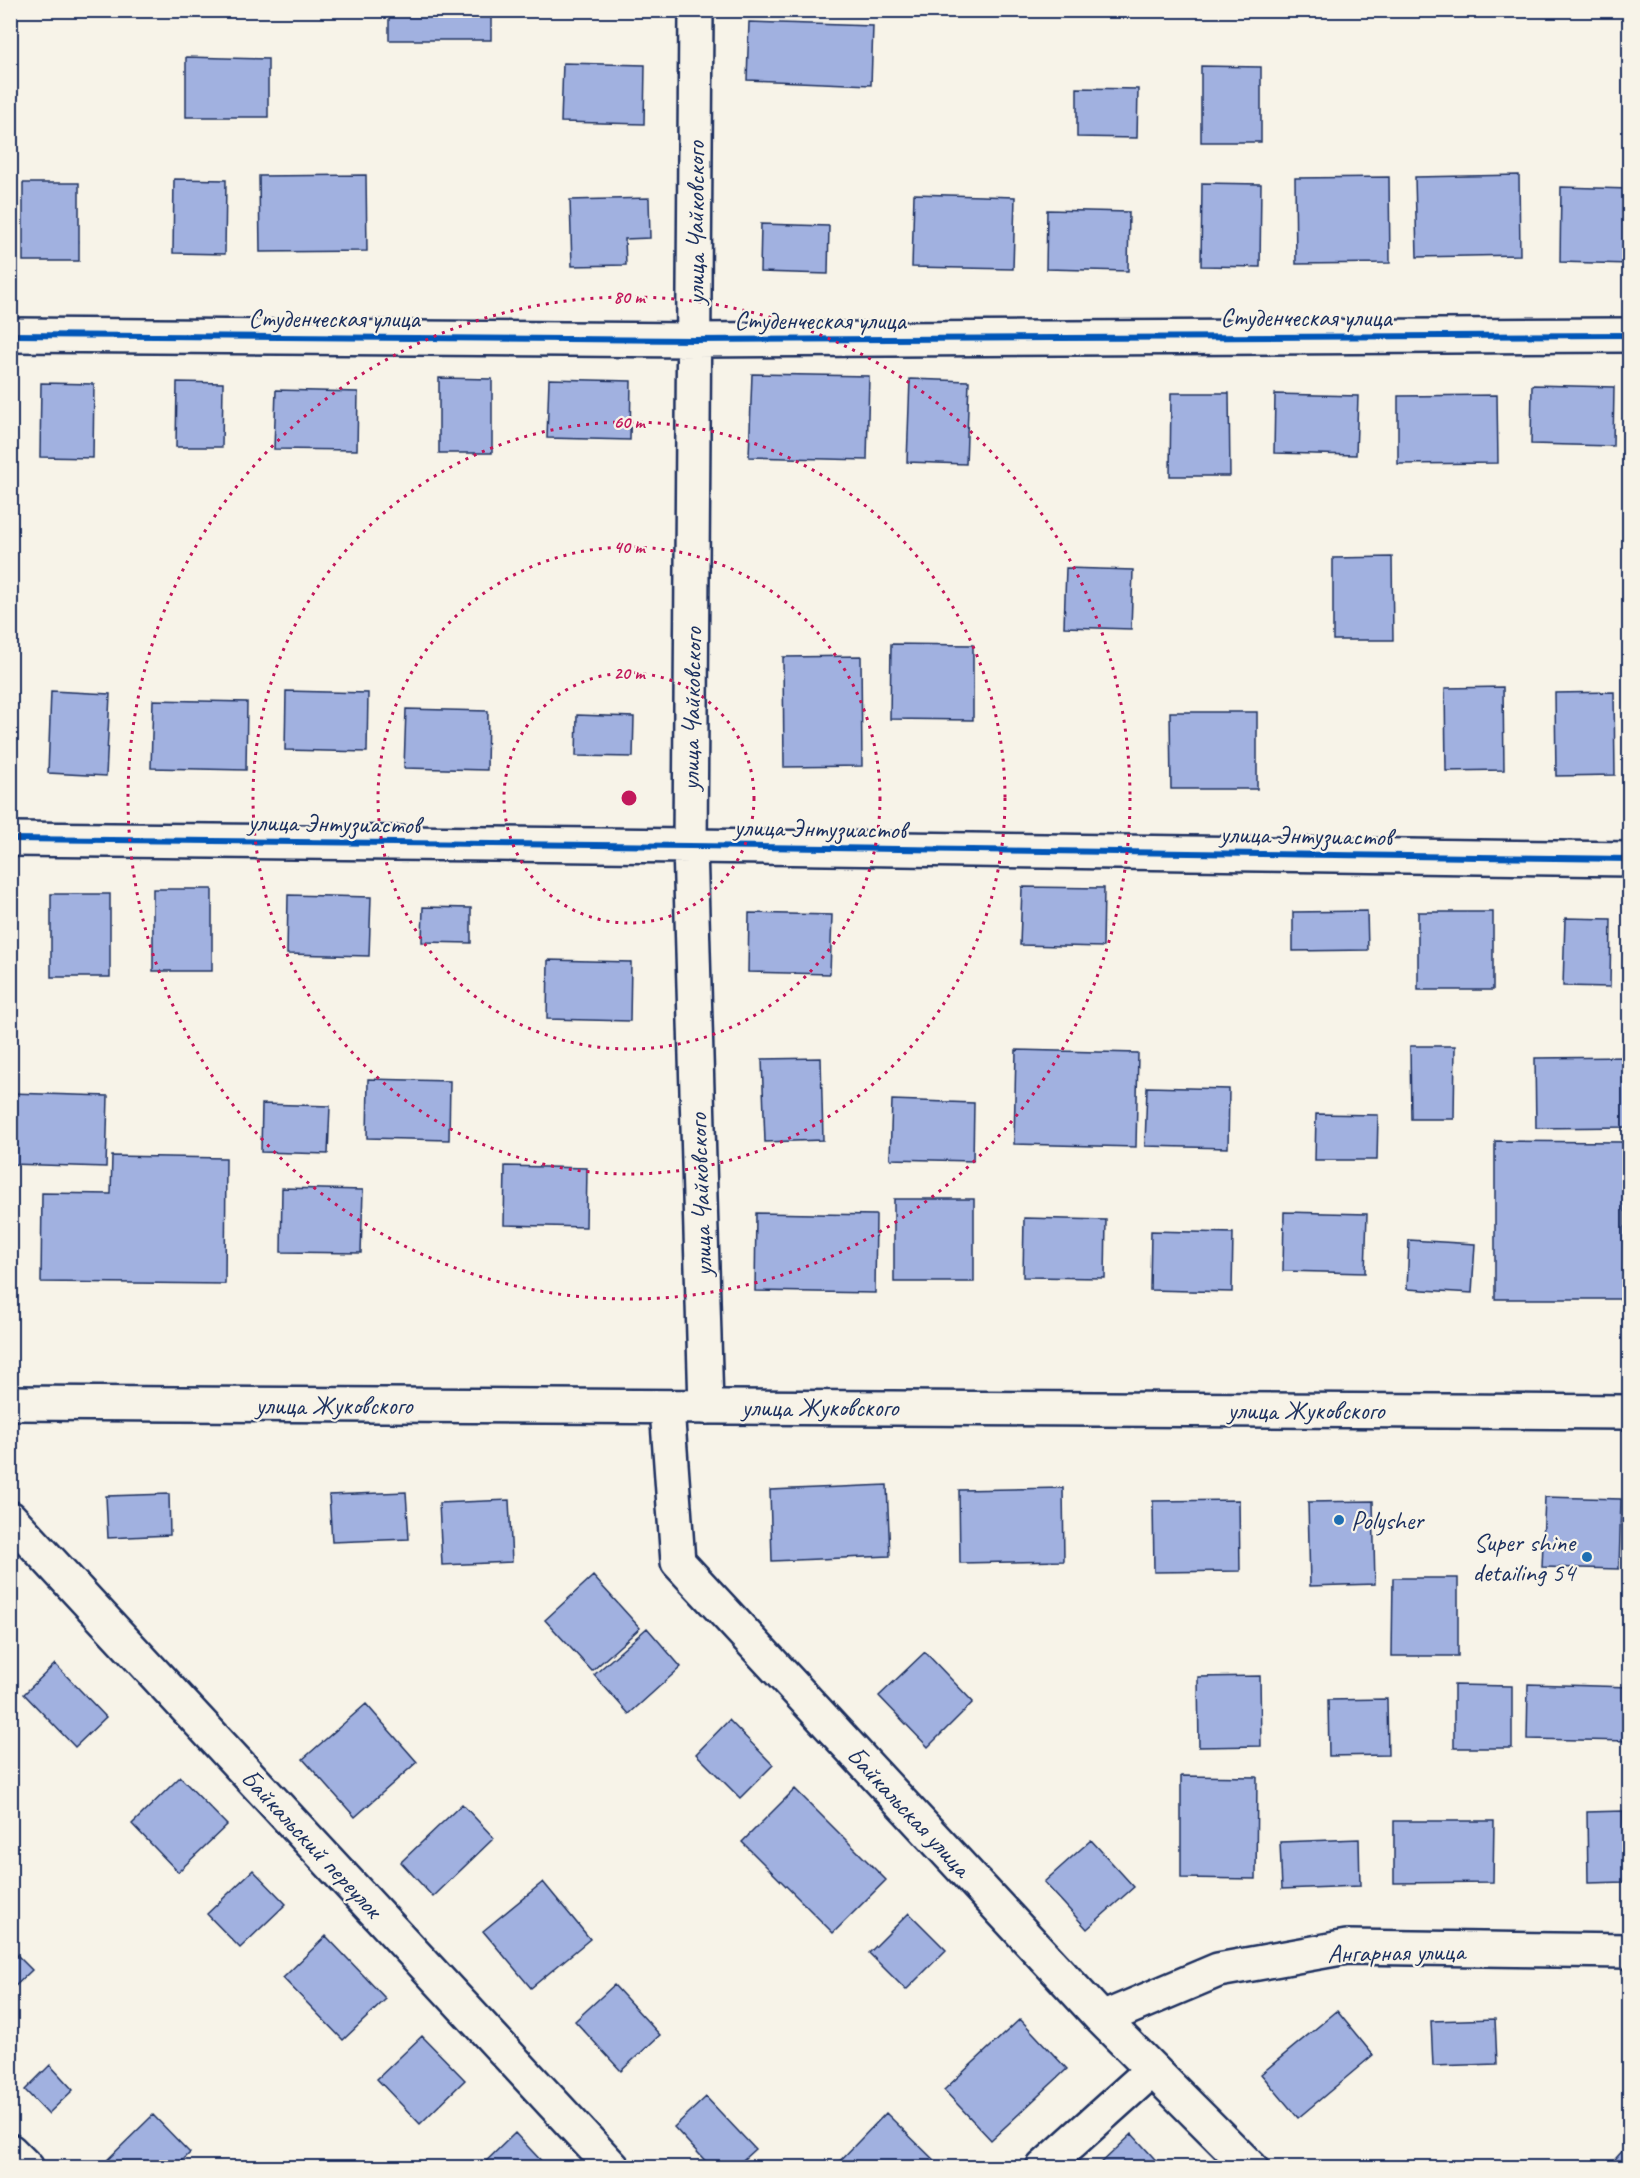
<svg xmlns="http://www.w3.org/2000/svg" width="1640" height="2178" font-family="Caveat,sans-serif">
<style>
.building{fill:#a1b1e0;stroke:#1b2f5e;stroke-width:1.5}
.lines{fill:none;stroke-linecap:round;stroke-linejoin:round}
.minor-casing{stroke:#1b2f5e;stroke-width:38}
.major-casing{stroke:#1b2f5e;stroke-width:38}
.minor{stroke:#f7f3e8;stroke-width:33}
.major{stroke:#f7f3e8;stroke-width:33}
.cycleway-casing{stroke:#f7f3e8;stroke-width:10}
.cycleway{stroke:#0057b8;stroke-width:6}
.ring{fill:none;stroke:#c2185b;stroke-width:3;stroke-dasharray:3 6}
.poi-dot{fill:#1f6fb2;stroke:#f7f3e8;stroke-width:2}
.labels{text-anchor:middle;stroke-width:4.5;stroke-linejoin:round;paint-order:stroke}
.street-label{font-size:26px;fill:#1b2f5e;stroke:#f7f3e8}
.poi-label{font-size:26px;fill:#1b2f5e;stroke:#f7f3e8;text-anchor:start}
.centre{fill:#c2185b;stroke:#f7f3e8;stroke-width:3}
.ring-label{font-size:18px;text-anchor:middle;font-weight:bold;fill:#c2185b;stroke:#f7f3e8;stroke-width:4.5;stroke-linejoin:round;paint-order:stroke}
</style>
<rect width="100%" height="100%" fill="#f7f3e8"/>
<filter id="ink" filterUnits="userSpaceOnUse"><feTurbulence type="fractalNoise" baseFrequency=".0167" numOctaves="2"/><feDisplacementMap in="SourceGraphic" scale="12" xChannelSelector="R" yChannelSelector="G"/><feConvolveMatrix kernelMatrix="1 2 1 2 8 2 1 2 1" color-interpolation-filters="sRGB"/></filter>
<g filter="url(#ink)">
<path class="building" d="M389 10H491V40H389Z
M749 22 873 26 871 85 747 80Z
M186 57 268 59V117H186Z
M563 63 645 65 644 124 561 122Z
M1201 66 1261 67V142H1201Z
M1077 88 1138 89 1137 138 1077 137Z
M366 175 367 251 260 252 259 176Z
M1519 175 1520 255 1417 257 1415 177Z
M1389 177 1390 263 1296 264 1295 178Z
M174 179 226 180 225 254 173 253Z
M23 183H79V261H23Z
M1202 183 1261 184 1260 267 1201 266Z
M1561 187 1630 189V264L1560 262Z
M914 194 1015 197 1013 269 912 267Z
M649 198 650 238 625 239 626 265 572 266 570 200Z
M1047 210 1129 212 1128 271 1046 269Z
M761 224 829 226 828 274 760 272Z
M752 374 869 376 867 460 749 457Z
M439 378 492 379V453H439Z
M549 379 631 381 630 440 547 438Z
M910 379 969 381 966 464 907 462Z
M177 382 223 383 222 447H176Z
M41 383 94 384 93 458 40 457Z
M1532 385 1614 387 1613 446 1531 444Z
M276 390 358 392 357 450 274 449Z
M1171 393H1229L1230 476H1170Z
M1275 394 1358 396 1356 455 1274 453Z
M1497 395 1498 463 1398 464V396Z
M1392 557 1393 640H1333V558Z
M1066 568 1133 570 1131 629 1064 627Z
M891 644 973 645V720L890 719Z
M861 656 862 766 784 767 783 657Z
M1503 687 1504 770 1446 771 1445 688Z
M51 691 110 694 106 776 48 773Z
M286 691 368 693 367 752 285 750Z
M1614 692 1615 775 1556 776 1555 693Z
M153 700 247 702 246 770 151 768Z
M406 709 488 711 487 770 404 768Z
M1170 712H1257V789H1171Z
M577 715 634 717 633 757 576 756Z
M1022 887 1104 888 1103 947 1020 945Z
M153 889H212V971H153Z
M51 894H110V977H51Z
M288 895 371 897 369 956 287 954Z
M423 907 471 908V943L422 942Z
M1367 911 1368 950 1293 951V912Z
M1418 912H1493V990H1418Z
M749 913 832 915 830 974 748 972Z
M1565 918 1611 919 1610 987 1563 986Z
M548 960 631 962 630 1021 547 1019Z
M1410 1046H1455L1454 1119H1411Z
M1016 1050 1138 1053 1136 1147 1014 1144Z
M1630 1057V1127L1536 1128 1535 1058Z
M821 1058 823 1140 765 1142 762 1059Z
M368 1079 450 1081 449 1140 367 1138Z
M1147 1087 1229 1089 1228 1148 1145 1146Z
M10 1093 108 1096 106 1167 10 1164Z
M892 1100 974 1103 973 1161 890 1159Z
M262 1104 330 1106 328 1154 261 1152Z
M1316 1114 1378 1115 1377 1160H1315Z
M1495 1141 1624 1142V1299H1495Z
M112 1156 226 1158 225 1284 41 1282 42 1193 111 1194Z
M505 1166 587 1168 586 1227 504 1225Z
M282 1188 363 1190 361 1253 281 1252Z
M894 1199H974V1282H894Z
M1284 1212 1367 1214 1365 1273 1283 1271Z
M756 1213 876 1215 875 1293 755 1291Z
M1024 1218 1106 1220 1105 1278 1023 1277Z
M1151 1231 1233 1233 1232 1292 1150 1290Z
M1409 1240 1475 1244 1472 1293 1407 1289Z
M887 1485 890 1556 772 1561 770 1490Z
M1063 1488 1064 1561 960 1563 959 1490Z
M406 1492 409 1539 332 1542 329 1495Z
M169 1494 170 1535 108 1538 106 1496Z
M1545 1497 1621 1499 1619 1569 1542 1567Z
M509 1500 512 1562 442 1565 439 1503Z
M1239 1500 1240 1571 1154 1572 1153 1501Z
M1373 1501 1375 1584 1310 1586 1308 1502Z
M593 1576 640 1628 592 1671 545 1620Z
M1393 1578H1458V1656H1392Z
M647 1628 681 1667 629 1714 594 1675Z
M925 1652 973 1702 928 1747 879 1696Z
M55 1664 106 1717 75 1747 24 1694Z
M1260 1676 1261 1746 1199 1747 1198 1677Z
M1528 1684 1630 1687V1741L1527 1739Z
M1454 1685 1512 1686V1748H1454Z
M1387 1699 1388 1755 1329 1756 1328 1700Z
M366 1704 417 1762 355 1817 303 1759Z
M729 1720 773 1765 740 1798 696 1754Z
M1181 1776 1257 1777 1256 1879 1181 1878Z
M180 1777 227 1825 178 1872 132 1824Z
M795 1789 886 1880 833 1933 742 1842Z
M462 1804 494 1838 433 1897 401 1862Z
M1623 1811 1625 1882 1588 1883 1587 1812Z
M1394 1821H1494L1493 1882 1394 1883Z
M1359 1839 1360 1886 1282 1889 1280 1842Z
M1091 1840 1134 1887 1087 1929 1044 1882Z
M253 1870 286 1904 240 1948 207 1914Z
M543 1882 590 1939 531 1988 483 1931Z
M909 1913 946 1950 906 1990 869 1953Z
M326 1936 386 1999 343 2040 283 1978Z
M10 1948 32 1970 10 1991Z
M614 1985 660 2035 621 2071 575 2021Z
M1337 2011 1373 2055 1298 2118 1261 2074Z
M1020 2019 1067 2069 991 2140 944 2090Z
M1495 2019 1497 2064 1433 2066 1431 2021Z
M422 2036 465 2080 420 2124 377 2079Z
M50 2065 73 2090 48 2114 25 2090Z
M706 2097 755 2149 734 2168H712L674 2127Z
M886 2113 942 2168H833Z
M153 2115 190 2153 175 2168H99Z
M515 2133 548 2168H479Z
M1132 2134 1163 2168H1096Z
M1627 2146 1630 2148V2168H1607Z"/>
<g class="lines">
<defs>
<path id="minor" d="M696 10 690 846 706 1407
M10 335 695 340 1630 335
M10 839 690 846 1630 859
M667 1408 678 1562 1102 2019 1251 2168
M10 1518 613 2168
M1102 2019 1218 1970 1347 1947 1630 1951
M10 2151 27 2168
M1043 2168 1152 2070"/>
<path id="major" d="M10 1403 1630 1412"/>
</defs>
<use href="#minor" class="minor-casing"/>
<use href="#major" class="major-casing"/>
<use href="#minor" class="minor"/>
<use href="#major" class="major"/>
<defs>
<path id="cycleway" d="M10 335 695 340 1630 335
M10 839 690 846 1630 859"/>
</defs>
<use href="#cycleway" class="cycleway-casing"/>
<use href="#cycleway" class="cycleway"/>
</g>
</g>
<g class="ring">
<circle cx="629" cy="798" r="125"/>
<circle cx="629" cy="798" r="251"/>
<circle cx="629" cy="798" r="376"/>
<circle cx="629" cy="798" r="501"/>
</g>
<g class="poi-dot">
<circle cx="1339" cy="1520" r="6"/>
<circle cx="1587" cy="1557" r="6"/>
</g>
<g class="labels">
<g class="street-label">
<text transform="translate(695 223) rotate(-90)" y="9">улица Чайковского</text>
<text x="1306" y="326">Студенческая улица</text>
<text x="334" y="327">Студенческая улица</text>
<text x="820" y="329">Студенческая улица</text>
<text transform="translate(691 709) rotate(-89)" y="9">улица Чайковского</text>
<text transform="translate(334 823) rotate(1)" y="9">улица Энтузиастов</text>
<text transform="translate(820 828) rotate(1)" y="9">улица Энтузиастов</text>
<text transform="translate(1306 835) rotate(1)" y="9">улица Энтузиастов</text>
<text transform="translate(700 1195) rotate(-92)" y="9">улица Чайковского</text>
<text x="334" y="1414">улица Жуковского</text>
<text x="820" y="1416">улица Жуковского</text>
<text x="1306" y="1419">улица Жуковского</text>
<text transform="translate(909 1811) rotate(47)" y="9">Байкальская улица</text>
<text transform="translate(312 1843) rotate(47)" y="9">Байкальский переулок</text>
<text transform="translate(1396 1952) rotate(-1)" y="9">Ангарная улица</text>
</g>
<g class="poi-label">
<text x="1351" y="1529">Polysher</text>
<text x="1575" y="1551" text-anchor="end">Super shine<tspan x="1575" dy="30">detailing 54</tspan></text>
</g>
</g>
<circle cx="629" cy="798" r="9" class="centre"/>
<g class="ring-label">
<text x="629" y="303">80 m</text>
<text x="629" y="428">60 m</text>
<text x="629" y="553">40 m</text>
<text x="629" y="679">20 m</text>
</g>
<rect width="1640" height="2178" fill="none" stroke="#f7f3e8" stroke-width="36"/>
<rect x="18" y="18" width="1604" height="2142" fill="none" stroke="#1b2f5e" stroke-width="2" filter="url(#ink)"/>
</svg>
